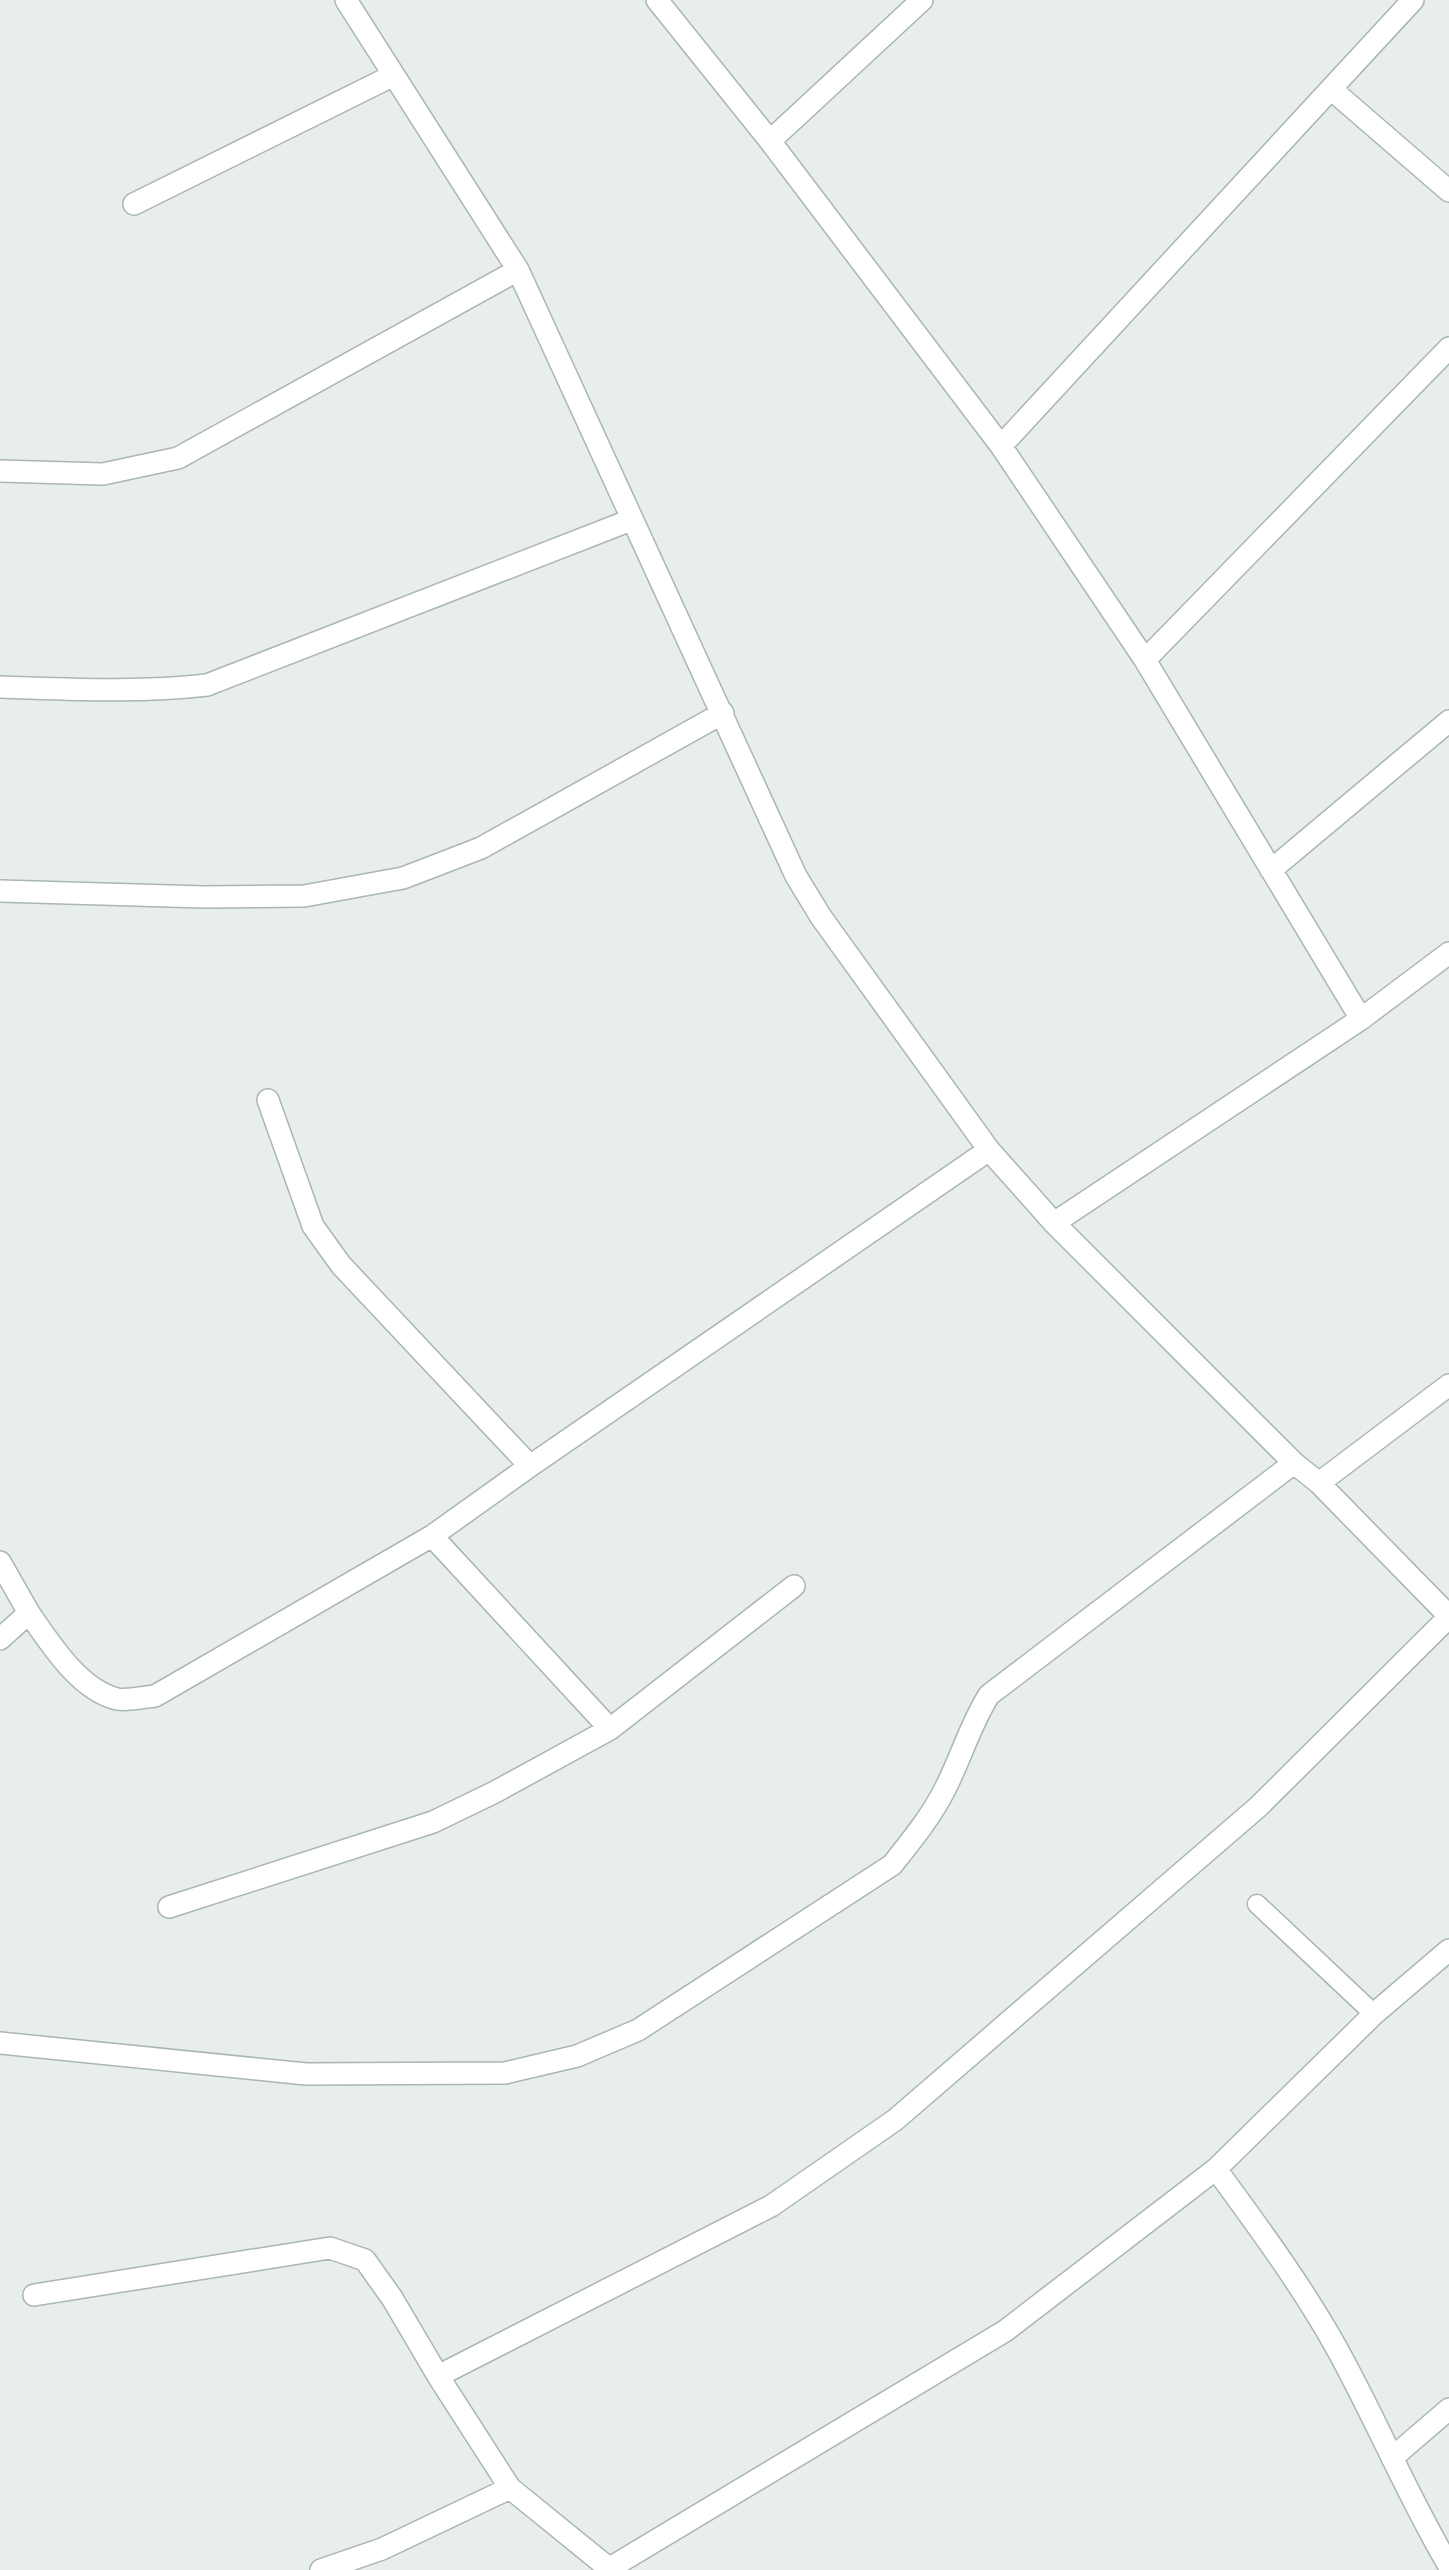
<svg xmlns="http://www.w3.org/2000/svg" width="1449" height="2570" font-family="Barlow,sans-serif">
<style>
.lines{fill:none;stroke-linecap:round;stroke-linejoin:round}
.lane-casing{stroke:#aab6b3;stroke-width:21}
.street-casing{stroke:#aab6b3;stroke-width:24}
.lane{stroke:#fff;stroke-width:18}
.street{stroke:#fff;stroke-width:21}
</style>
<rect width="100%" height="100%" fill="#e7eeec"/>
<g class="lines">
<defs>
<path id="lane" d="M1257 1904 1374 2014"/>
<path id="street" d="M346 0 518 270 796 876 821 917 989 1150 1054 1223 1294 1463 1319 1483 1449 1616
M657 0 770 141 1001 446 1145 660 1361 1019 1054 1223
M1331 89 1449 191
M770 141 922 0
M134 204 394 75
M1001 446 1413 0
M0 471 103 474 178 458 518 270
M1145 660 1449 348
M0 687C69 689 138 693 207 685L631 520
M1271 870 1449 721
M0 891 204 897 304 896 403 878 481 848 723 713
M1361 1019 1449 953
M268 1100 313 1226 341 1265 530 1466
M1319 1483 1449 1385
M432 1536 610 1729
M0 1562 29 1613
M0 1639 29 1613C50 1643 79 1690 117 1699 128 1701 144 1697 155 1696L432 1536 530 1466 989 1150
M169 1907 433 1822 495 1792 610 1729 794 1586
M0 2043 306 2074 505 2073 577 2056 638 2030 892 1865C911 1841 931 1817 945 1789 961 1758 970 1725 989 1695L1294 1463
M1216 2169C1259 2228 1300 2283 1336 2347 1376 2419 1407 2495 1449 2566
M34 2295 330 2248 365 2260 392 2298 438 2376 510 2488 611 2570
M438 2376 771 2206 895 2120 1258 1807 1449 1617
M1392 2458 1449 2409
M610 2568 1005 2331 1216 2169 1374 2014 1449 1950
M321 2570 382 2549 510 2488"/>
</defs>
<use href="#lane" class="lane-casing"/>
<use href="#street" class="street-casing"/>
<use href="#lane" class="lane"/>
<use href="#street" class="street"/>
</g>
</svg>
